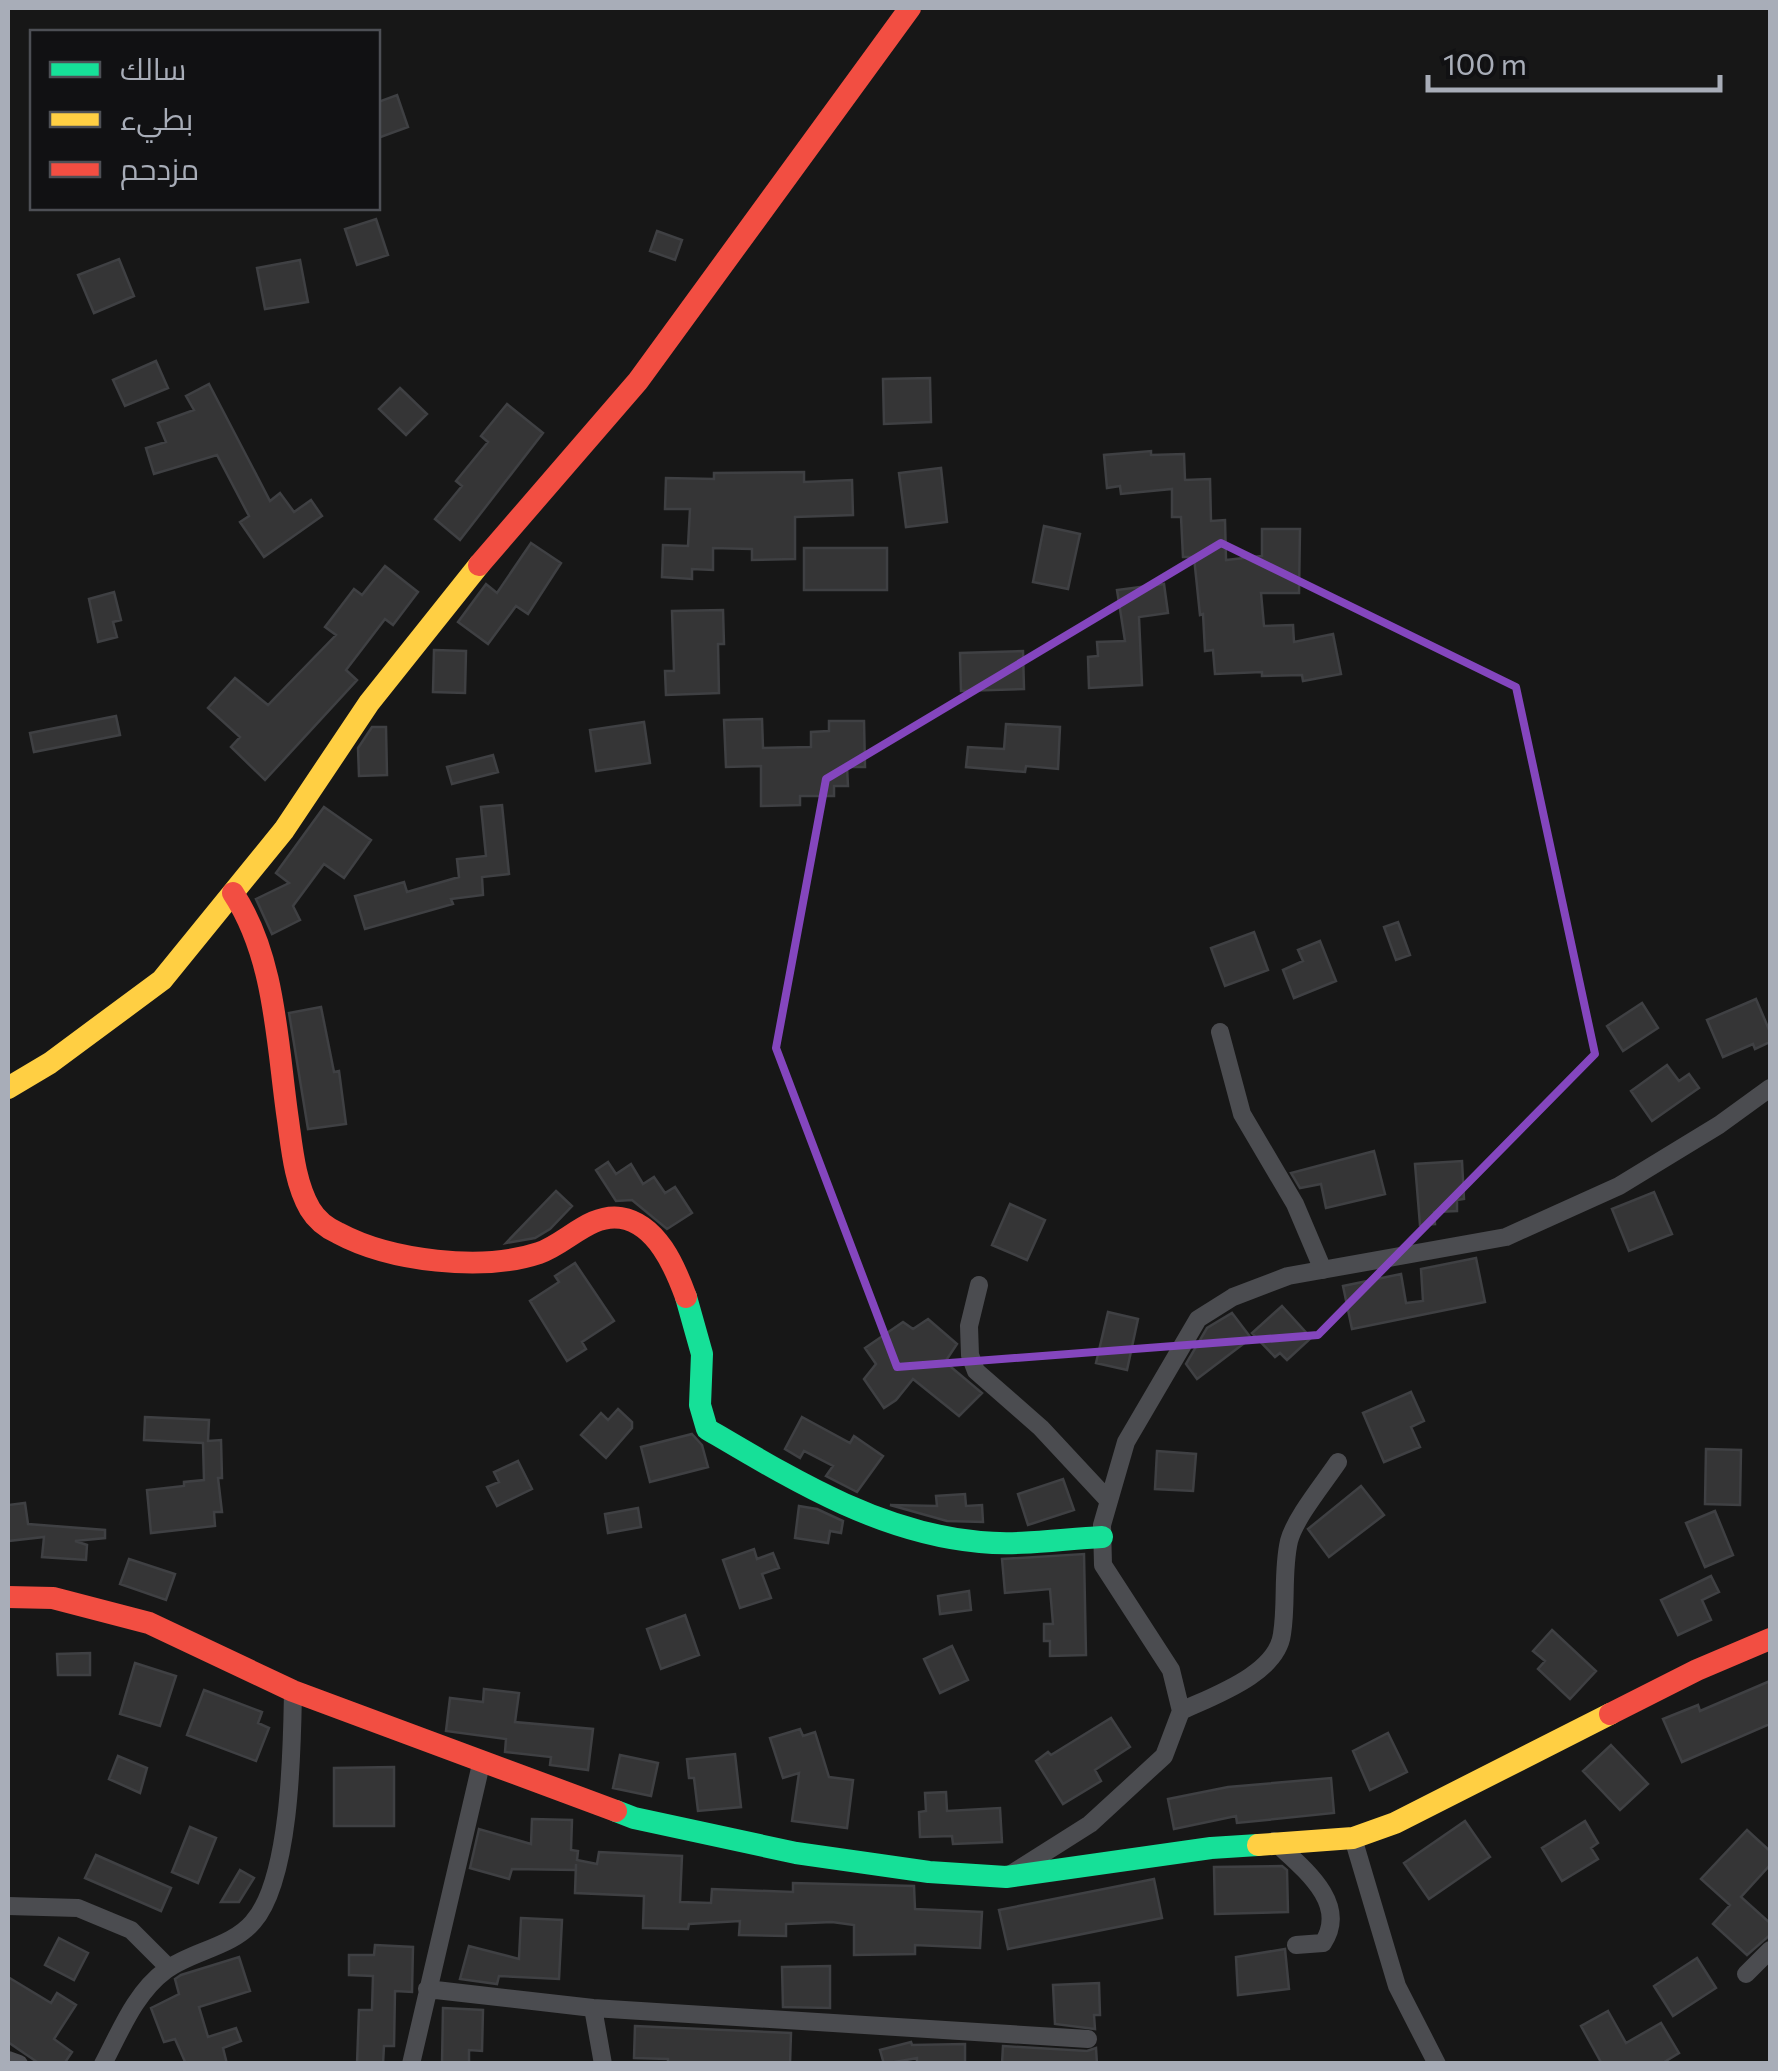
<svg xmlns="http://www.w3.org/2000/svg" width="1778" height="2071" font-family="Commissioner,Cairo,sans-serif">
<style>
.building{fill:#353536;stroke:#3f4043;stroke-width:2.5}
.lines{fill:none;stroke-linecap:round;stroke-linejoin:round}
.street{stroke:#4b4c50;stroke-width:18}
.fast{stroke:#16e098;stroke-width:22}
.slow{stroke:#ffcf43;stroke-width:22}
.jam{stroke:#f24e42;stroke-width:22}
.marked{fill:none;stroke:#8446be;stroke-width:8;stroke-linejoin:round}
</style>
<rect width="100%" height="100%" fill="#171717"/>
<path class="building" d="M397 95 408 127 378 138V102Z
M376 219 388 255 357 265 345 229Z
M657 231 682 240 675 260 650 251Z
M119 259 134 296 94 313 78 275Z
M300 260 308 302 265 309 257 268Z
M156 361 168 388 125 406 113 380Z
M930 378 931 422 884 424 883 379Z
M209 384 270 501 280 493 294 512 311 500 322 516 264 557 240 522 249 516 217 455 154 474 146 448 166 442 158 423 194 410 186 396Z
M400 388 427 414 406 435 379 409Z
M507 404 543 433 460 540 435 519 462 486 456 481 488 442 481 436Z
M1151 451V455L1184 454 1185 480 1210 479 1211 521 1225 520 1226 560 1262 556V529H1300L1299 593H1261L1264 626 1293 625 1294 642 1333 634 1341 674 1303 681 1302 675 1262 676V672L1215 674 1213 650 1205 651 1203 614 1200 615 1194 557H1183L1181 517H1172V489L1121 494 1120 486 1107 488 1104 455Z
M941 468 947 522 906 527 899 473Z
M804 472V482L852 480 853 515 795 517V559L752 560V549L713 548V570L692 569V579L662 577 663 545 688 546 690 509H665L666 478 714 479V473Z
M1044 526 1080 534 1068 589 1033 582Z
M531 543 561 563 528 614 516 606 488 644 458 622 486 584 497 593Z
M804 548H887V590H804Z
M385 566 418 592 393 625 385 619 346 670 357 680 265 780 231 747 240 737 208 708 235 678 268 705 336 635 325 627 354 589 362 595Z
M1164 584 1168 613 1139 617 1142 685 1089 688 1088 657 1098 656 1097 642 1125 641 1117 590Z
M114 592 121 620 113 622 117 637 98 642 89 599Z
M723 610 724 644H718L719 693 666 695 665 671H674L672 611Z
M434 650 466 651 465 693 433 692Z
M1023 651 1024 689 961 691 960 653Z
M116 716 120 735 34 752 30 733Z
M762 719 763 748 811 747V732L829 731V721H864L865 767H847L848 786H834V796H800V805L761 806V766L726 767 724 720Z
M644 722 650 763 596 771 590 730Z
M1006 724 1060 727 1058 769 1026 766 1025 772 966 767 968 747 1004 749Z
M372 727H386L387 775 359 776 358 748Z
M493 755 498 772 452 784 447 767Z
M502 805 509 874 482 877 483 895 451 899 453 904 365 929 355 896 404 882 407 892 459 877 457 859 486 856 481 807Z
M324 807 371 840 344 878 324 864 293 906 300 920 272 934 256 899 289 883 276 873Z
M1398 922 1410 955 1396 960 1384 927Z
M1254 932 1268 970 1225 986 1211 948Z
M1320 941 1336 981 1294 998 1283 970 1303 961 1298 950Z
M1756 999 1770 1032V1042L1755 1049 1753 1044 1723 1057 1707 1020Z
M1642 1003 1658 1028 1623 1051 1607 1026Z
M321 1007 334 1072 339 1071 346 1124 308 1129 289 1013Z
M1667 1065 1679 1081 1689 1074 1699 1088 1652 1121 1631 1091Z
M1374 1151 1385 1194 1326 1208 1321 1184 1300 1188 1291 1173Z
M1462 1161 1464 1199 1457 1200V1211L1434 1212 1435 1224 1420 1225 1415 1164Z
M608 1162 616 1174 631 1164 643 1184 654 1177 665 1193 675 1187 692 1213 667 1229 632 1200 616 1201 596 1170Z
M556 1191 572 1206 550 1229 535 1238 506 1243Z
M1654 1192 1672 1234 1629 1251 1612 1209Z
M1010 1204 1045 1220 1027 1260 992 1245Z
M1476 1258 1485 1302 1352 1329 1343 1286 1401 1274 1406 1303 1423 1301 1421 1269Z
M575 1263 614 1321 582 1342 586 1349 567 1361 530 1301 559 1282 555 1276Z
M1282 1306 1311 1338 1287 1360 1280 1353 1275 1357 1252 1333Z
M1108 1312 1138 1319 1127 1370 1096 1363Z
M1232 1313 1251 1338 1197 1379 1186 1364 1207 1328Z
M928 1319 957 1344 945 1362 982 1393 959 1416 913 1379 896 1400 884 1408 864 1379 876 1364 865 1348 903 1322 913 1329Z
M1411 1392 1424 1421 1411 1427 1420 1447 1384 1462 1363 1413Z
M618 1409 632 1422V1428L606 1458 581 1435 601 1413 608 1420Z
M145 1417 209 1420 208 1441 221 1440 222 1478H218L222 1512H214L215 1526 151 1533 147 1490 184 1486V1482L204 1480 203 1443 144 1440Z
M802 1417 850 1443 854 1436 883 1456 857 1492 826 1476 833 1466 804 1451 800 1458 785 1449Z
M692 1434 702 1445 708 1467 650 1482 641 1447Z
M1706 1449 1741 1450 1740 1505 1705 1504Z
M1157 1451 1196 1454 1193 1491 1155 1489Z
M518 1461 532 1489 497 1506 487 1487 499 1482 494 1472Z
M1063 1479 1074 1510 1028 1525 1018 1494Z
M1361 1486 1384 1515 1329 1557 1308 1529Z
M965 1494 966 1506 982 1505 983 1522 947 1521 890 1505 937 1506 936 1496Z
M25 1503 28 1524 105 1530V1538L75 1541 87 1545 86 1560 42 1557 44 1537 8 1541V1505Z
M799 1506 817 1509 843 1521 841 1533 830 1531 828 1543 795 1538Z
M638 1508 641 1527 608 1533 605 1514Z
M1715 1511 1733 1555 1705 1567 1686 1523Z
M754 1549 757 1559 773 1553 779 1568 762 1574 771 1598 740 1608 723 1560Z
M1084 1554 1086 1655 1050 1656V1641H1044V1624H1053L1050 1589 1005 1593 1002 1559Z
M129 1559 175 1574 166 1600 120 1584Z
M1711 1576 1719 1592 1702 1600 1711 1620 1678 1635 1661 1600Z
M969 1591 971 1610 940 1614 938 1596Z
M685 1615 699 1655 661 1669 647 1629Z
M1552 1630 1596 1671 1570 1699 1538 1669 1545 1661 1533 1651Z
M952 1646 968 1680 940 1693 924 1659Z
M90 1653V1675H58L57 1654Z
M135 1663 176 1676 160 1726 120 1714Z
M1770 1681V1724L1682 1762 1663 1719 1698 1705 1700 1711Z
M484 1689 519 1693 515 1722 593 1729 588 1770 550 1765 551 1757 505 1752 506 1739 446 1731 450 1698 483 1702Z
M204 1690 262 1712 258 1723 269 1728 256 1761 187 1735Z
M1111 1718 1130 1747 1095 1770 1101 1781 1063 1804 1036 1761 1048 1752 1051 1755Z
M800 1729 803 1736 815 1732 829 1777 853 1780 847 1828 792 1821 799 1773 783 1778 770 1738Z
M1388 1733 1407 1772 1370 1790 1353 1751Z
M1611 1745 1648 1784 1620 1810 1583 1771Z
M735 1754 741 1807 698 1811 694 1778H689L687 1759Z
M620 1755 658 1763 651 1796 613 1788Z
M118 1756 147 1768 140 1793 109 1779Z
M394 1767V1826H334V1768Z
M1331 1778 1334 1813 1237 1823 1236 1816 1174 1829 1168 1799 1228 1787Z
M946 1792 947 1811 1000 1808 1002 1842 953 1844 952 1836 920 1837 919 1812 926 1811 925 1793Z
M532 1819 572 1820 571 1850 578 1851 577 1860 597 1864 599 1852 682 1856 680 1902 711 1903 712 1889 793 1892V1883L914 1886 915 1909 982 1912 980 1948 915 1945V1954L854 1955V1925L832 1922 786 1924V1936L739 1935 740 1921 689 1924 688 1929 643 1928 644 1896 575 1893 576 1864V1870L512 1869 509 1879 470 1868 479 1829 531 1844Z
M1465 1821 1490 1857 1429 1899 1404 1863Z
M1585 1821 1598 1843 1591 1848 1598 1859 1562 1881 1542 1848Z
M190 1827 216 1838 198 1883 172 1872Z
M1747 1830 1770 1851V1865L1741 1897 1770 1923V1935L1747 1955 1713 1924 1730 1905 1701 1879Z
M96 1855 171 1888 161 1911 85 1878Z
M1282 1866 1287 1870 1288 1912 1215 1914 1214 1867Z
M240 1870 254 1878 239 1902H221Z
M1154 1879 1162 1918 1008 1949 999 1910Z
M521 1918 562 1920 559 1979 499 1976 497 1984 460 1979 469 1946 519 1959Z
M59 1938 88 1953 74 1980 45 1965Z
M375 1945 413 1947 412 1992 395 1991 394 2046H384L383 2064H357L359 2010H372L373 1976 349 1975V1955H374Z
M1285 1949 1289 1989 1238 1995 1236 1957Z
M239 1957 250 1991 199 2007 208 2037 236 2028 241 2041 223 2048 227 2064H186L175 2039 164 2042 151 2008 179 1994 175 1979 181 1975Z
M1697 1958 1716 1988 1673 2016 1654 1986Z
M830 1966V2008L783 2007 782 1967Z
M8 1977 51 2003 57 1993 76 2005 54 2039 72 2052 64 2064H40L8 2042Z
M1099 1983 1100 2015H1094L1095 2029 1055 2024 1053 1985Z
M443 2008 483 2010 482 2051 469 2050V2064H442Z
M1608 2011 1626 2043 1661 2023 1679 2053 1661 2064H1602L1581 2026Z
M635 2026 791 2033 790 2064H668V2059L634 2058Z
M911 2042 912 2045 965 2044V2064H917V2058L884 2064 880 2050Z
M1003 2046 1087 2051 1096 2048 1097 2064H1002Z"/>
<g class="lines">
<path class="street" d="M1220 1032 1242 1114 1295 1204 1323 1270
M979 1285 969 1326 970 1355 976 1371 1041 1428 1109 1501
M1181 1711C1213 1696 1277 1674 1282 1634 1287 1603 1282 1572 1289 1541 1295 1518 1324 1483 1338 1462
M1353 1838 1397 1986 1437 2064
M1274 1841C1300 1866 1350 1902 1323 1943L1296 1945
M1011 1874 1090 1824 1164 1756 1181 1711 1171 1670 1103 1565 1102 1525 1126 1442 1198 1319 1233 1297 1288 1276 1506 1237 1619 1186 1719 1125 1770 1088
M8 1906 78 1908 131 1930 169 1968
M1746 1974 1770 1950
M427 1989 593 2008 1088 2039
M593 2008 603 2064
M8 2060 19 2064
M103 2064C121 2030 135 1993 166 1970 192 1951 232 1947 253 1922 291 1879 292 1747 293 1691
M411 2064 482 1760"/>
<path class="fast" d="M686 1297 702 1354 700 1405 707 1429C792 1479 879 1533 980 1542 1020 1546 1062 1539 1102 1537
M616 1811 634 1818 796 1853 929 1872 1006 1877 1211 1848 1258 1845"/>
<path class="slow" d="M8 1088 50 1063 162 980 284 830 369 703 479 565
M1258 1845 1353 1838 1395 1823 1610 1714"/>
<path class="jam" d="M479 565 638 381 910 8
M233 893C276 958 277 1045 288 1120 292 1149 295 1183 310 1209 316 1219 327 1228 338 1233 390 1261 482 1272 539 1253 566 1244 590 1213 621 1218 657 1224 675 1267 686 1297
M8 1597 53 1598 149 1623 293 1691 616 1811
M1610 1714 1697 1670 1770 1639"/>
</g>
<path class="marked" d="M1221 543 1516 687 1595 1054 1318 1335 897 1367 776 1048 826 779Z"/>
<rect width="1778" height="2071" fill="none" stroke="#a8adb8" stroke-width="20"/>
<rect x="30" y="30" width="350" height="180" fill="#111113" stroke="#4d4f55" stroke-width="2.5"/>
<rect x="50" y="62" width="50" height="15" fill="#16e098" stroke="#4d4f55" stroke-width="2.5"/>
<text x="120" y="80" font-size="30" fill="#a8adb8">سالك</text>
<rect x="50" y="112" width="50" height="15" fill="#ffcf43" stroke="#4d4f55" stroke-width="2.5"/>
<text x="120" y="130" font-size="30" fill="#a8adb8">بطيء</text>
<rect x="50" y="162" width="50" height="15" fill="#f24e42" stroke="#4d4f55" stroke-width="2.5"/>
<text x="120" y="180" font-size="30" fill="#a8adb8">مزدحم</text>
<path d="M1428 75v15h292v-15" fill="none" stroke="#a8adb8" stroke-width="5"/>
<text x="1443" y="75" font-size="30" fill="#a8adb8" stroke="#111113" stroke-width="8" paint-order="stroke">100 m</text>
</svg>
